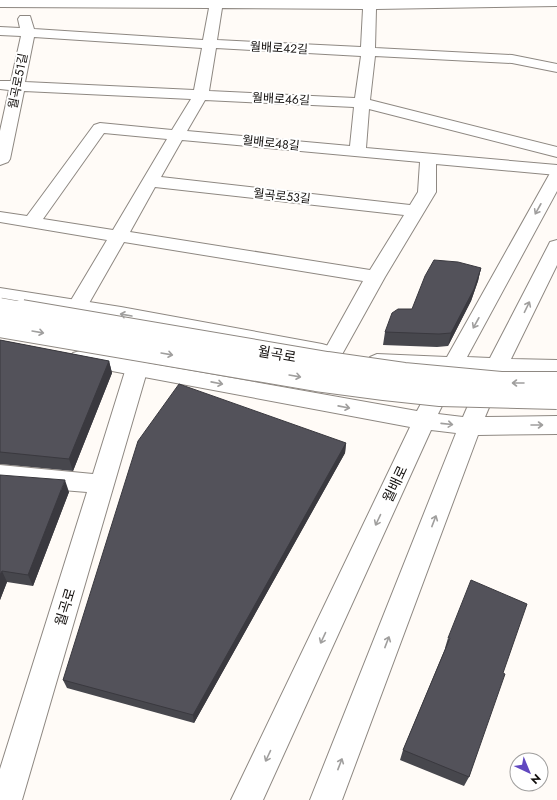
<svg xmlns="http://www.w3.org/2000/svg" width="557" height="800" font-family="Jost,'Noto Sans KR',sans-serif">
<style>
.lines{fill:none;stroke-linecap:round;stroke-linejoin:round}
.minor-casing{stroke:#8e8882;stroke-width:2}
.major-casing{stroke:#8e8882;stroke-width:2}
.minor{fill:#fff;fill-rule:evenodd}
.major{fill:#fff;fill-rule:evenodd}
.major-bridge-far1-casing{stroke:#8e8882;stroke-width:19;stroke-linecap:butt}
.major-bridge-casing{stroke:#8e8882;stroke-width:24;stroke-linecap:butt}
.major-bridge-far1{stroke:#fff;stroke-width:18}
.major-bridge{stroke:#fff;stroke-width:22}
.wall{fill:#47474d}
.shaded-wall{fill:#3a393f}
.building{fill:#53525a;stroke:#3a393f}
.oneway{stroke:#a09f9e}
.labels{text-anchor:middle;stroke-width:4;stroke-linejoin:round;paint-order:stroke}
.far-street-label{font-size:12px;fill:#110e0c;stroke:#fff}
.street-label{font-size:14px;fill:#110e0c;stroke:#fff}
</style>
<rect width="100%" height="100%" fill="#fffbf7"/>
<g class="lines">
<defs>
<path id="minor" d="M0 0H557V6L376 9 375 48 512 55 557 64V72L512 63 375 56 370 100 557 147V157L369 109 366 148 557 165V175L436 164V192L385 277 340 358 333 360 326 358 323 353 363 281 124 242 84 312 77 314 70 312 67 307 107 240 0 222V212L27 216 94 125 100 123 172 130 191 99 24 91 10 159 8 162 0 165V131L9 90 0 89V81H11L21 36 0 35V27L20 28 18 19 20 16H30L34 29 203 40 209 8 0 7ZM222 8 363 9 361 47 217 40ZM34 37 202 48 194 90 25 82ZM216 48 361 56 355 98 209 91ZM205 100 354 107 350 146 187 131ZM104 133 167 139 113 230 43 219ZM182 140 420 162 418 192 410 205 161 177ZM155 187 404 215 370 270 130 232Z
M137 360 145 363 148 368 22 800H0V769L87 492 0 485V465L93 474 126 368 129 363Z"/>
<path id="major" d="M557 170V191L467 357 490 358 548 246 550 242 557 240V265L511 359 557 360V376L503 374 485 417 557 416V434L478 435 342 800H310L456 433 431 430 263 800H231L410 427 80 365 73 363 69 358 73 353 80 351 417 411 438 372 377 370 370 367 366 362 370 357 377 354 447 357 549 175 551 171ZM459 372 482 373 463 417 438 414Z
M0 288 121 307 322 344 329 346 332 351 329 356 322 358 121 321 0 300Z"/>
</defs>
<use href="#minor" class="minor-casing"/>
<use href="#major" class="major-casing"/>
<use href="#minor" class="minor"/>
<use href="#major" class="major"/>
<defs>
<path id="major-bridge-far1" d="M0 307 28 312"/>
<path id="major-bridge" d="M22 311 327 363 404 374 501 383H557
M0 326 316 380 384 389 440 395 557 398"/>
</defs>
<use href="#major-bridge-far1" class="major-bridge-far1-casing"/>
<use href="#major-bridge" class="major-bridge-casing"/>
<use href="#major-bridge-far1" class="major-bridge-far1"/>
<use href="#major-bridge" class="major-bridge"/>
</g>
<path class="wall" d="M481 268 478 281 471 301 448 346 437 347 383 345 385 332 412 309Z
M0 340 109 361 112 373 73 471 0 464Z
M346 443 345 453 194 723 67 688 63 680Z
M0 475 69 492 33 586 7 582 0 600Z
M448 638 503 673 469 777 464 786 400 760 403 750 445 649V648Z"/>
<path class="shaded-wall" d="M481 268 478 281 471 301 448 346 451 333Z
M109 361 112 373 73 471 69 459Z
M346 443 345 453 194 723 193 715Z
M65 480 69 492 33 586 28 575Z
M2 571 7 582 0 600V575Z"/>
<path class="building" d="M434 260 458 262 481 268 474 289 451 333 439 334 385 332 392 313 398 309H412L425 276Z
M0 340 109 361 69 459 0 452Z
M179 384 346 443 193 715 63 680 138 441Z
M0 475 65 480 28 575 2 571 0 575Z
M471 580 527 604 503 673 505 674 469 777 403 750 450 638H448Z"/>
<defs><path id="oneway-shaft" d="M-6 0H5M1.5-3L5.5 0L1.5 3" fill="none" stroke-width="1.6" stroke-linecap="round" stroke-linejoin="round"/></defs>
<g class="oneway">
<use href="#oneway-shaft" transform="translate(538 209) rotate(119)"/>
<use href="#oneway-shaft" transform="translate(527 307) rotate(-64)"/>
<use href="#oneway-shaft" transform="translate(126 315) rotate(-170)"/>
<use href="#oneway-shaft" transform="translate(476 323) rotate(119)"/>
<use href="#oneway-shaft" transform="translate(38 332) rotate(10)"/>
<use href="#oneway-shaft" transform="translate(167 354) rotate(10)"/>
<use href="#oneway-shaft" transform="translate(295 376) rotate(10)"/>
<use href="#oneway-shaft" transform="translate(217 383) rotate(11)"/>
<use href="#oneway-shaft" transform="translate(518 383) rotate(-180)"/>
<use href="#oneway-shaft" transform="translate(344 407) rotate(11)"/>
<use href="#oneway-shaft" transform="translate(447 424) rotate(6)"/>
<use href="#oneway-shaft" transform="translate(537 425)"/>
<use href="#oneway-shaft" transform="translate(378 520) rotate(115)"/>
<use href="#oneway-shaft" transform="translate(434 521) rotate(-69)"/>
<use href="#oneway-shaft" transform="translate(323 638) rotate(115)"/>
<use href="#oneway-shaft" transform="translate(387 642) rotate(-69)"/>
<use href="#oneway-shaft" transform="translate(268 756) rotate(115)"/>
<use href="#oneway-shaft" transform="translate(340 764) rotate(-69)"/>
</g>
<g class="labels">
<g class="far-street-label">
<text transform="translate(279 48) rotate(3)" y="4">월배로42길</text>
<text transform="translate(18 81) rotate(-79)" y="4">월곡로51길</text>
<text transform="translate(281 99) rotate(3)" y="4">월배로46길</text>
<text transform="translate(271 143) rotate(6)" y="4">월배로48길</text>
<text transform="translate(282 196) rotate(6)" y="4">월곡로53길</text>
</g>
<g class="street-label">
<text transform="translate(277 354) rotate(10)" y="5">월곡로</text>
<text transform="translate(395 484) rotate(-65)" y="5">월배로</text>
<text transform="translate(65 607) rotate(-73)" y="5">월곡로</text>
</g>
</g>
<g transform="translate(529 772) rotate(136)"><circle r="19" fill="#ffffff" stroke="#a09f9e"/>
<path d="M0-3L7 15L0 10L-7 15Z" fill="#6148c0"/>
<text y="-6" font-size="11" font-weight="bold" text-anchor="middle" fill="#110e0c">N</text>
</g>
</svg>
